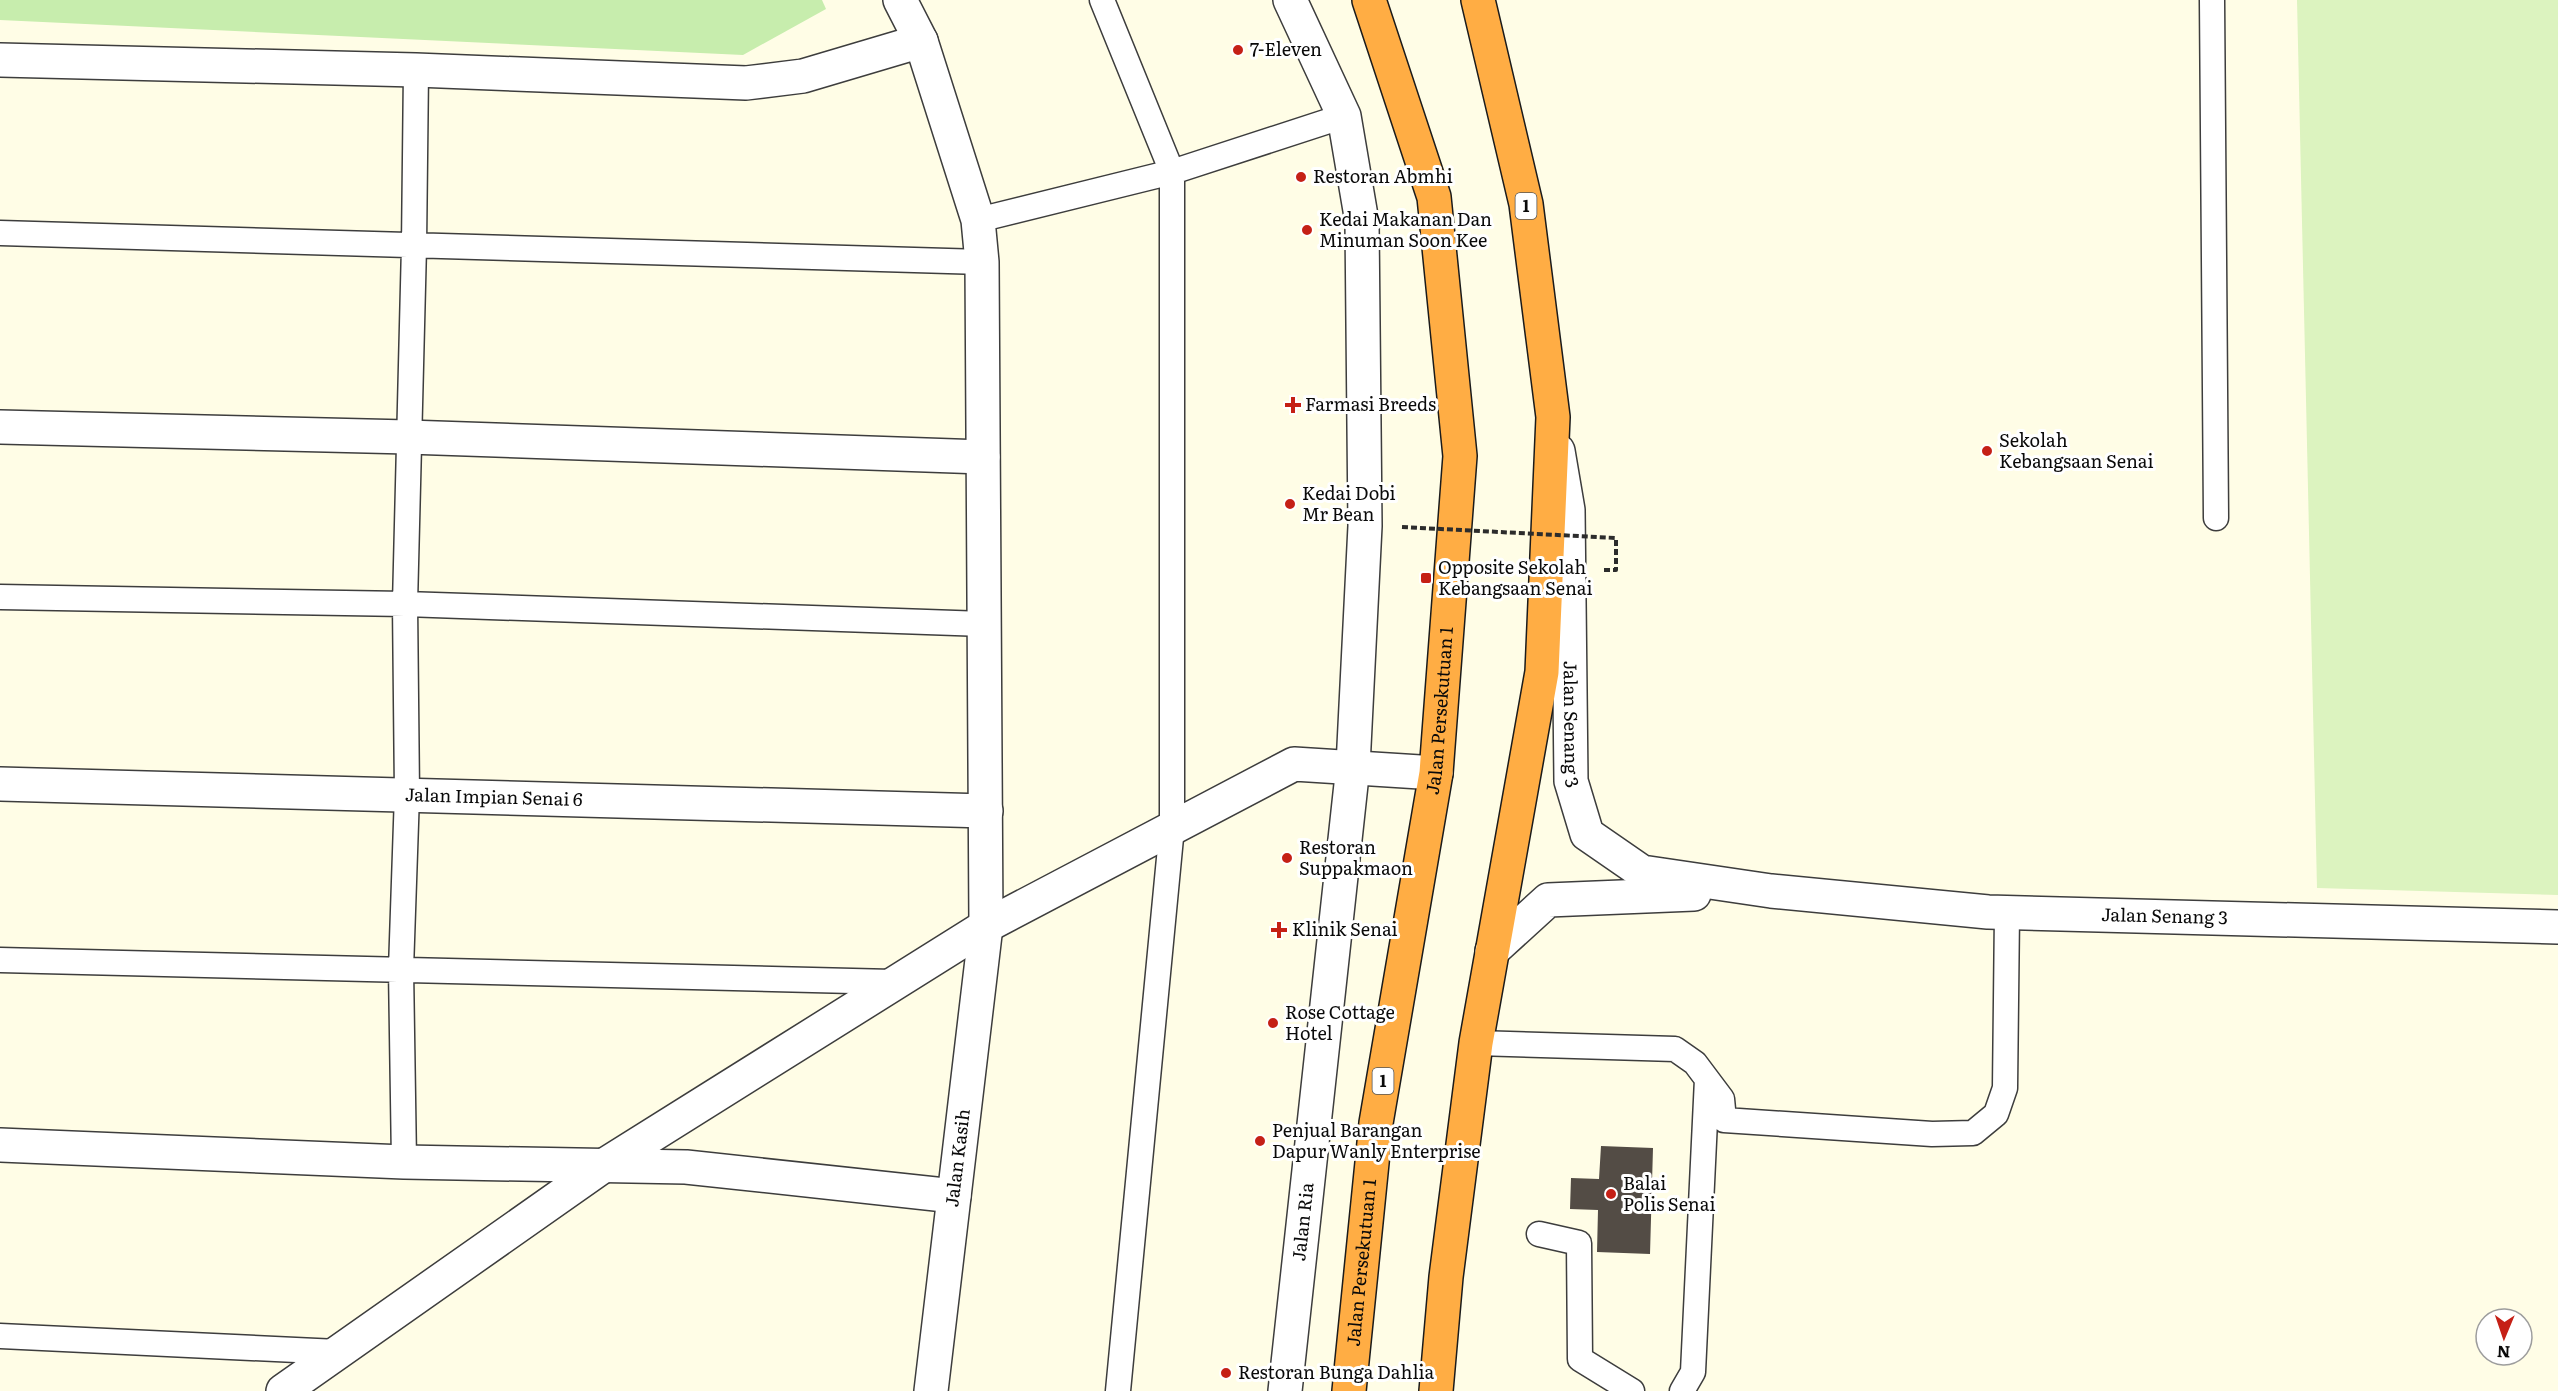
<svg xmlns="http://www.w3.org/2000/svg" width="2558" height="1391" font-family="Literata,serif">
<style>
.green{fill:#c7edad}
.pitch{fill:#dcf3bf}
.building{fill:#534c45}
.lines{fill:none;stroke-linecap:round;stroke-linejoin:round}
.lane-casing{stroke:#3d3d3d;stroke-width:27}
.street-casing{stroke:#3d3d3d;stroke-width:36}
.highway-casing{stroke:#1b1b1b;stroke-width:36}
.path{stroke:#2c2c2c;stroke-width:4;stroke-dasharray:6 3;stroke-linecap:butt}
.lane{stroke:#fff;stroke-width:24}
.street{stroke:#fff;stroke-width:33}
.highway{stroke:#ffad44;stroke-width:33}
.path-bridge{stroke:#2c2c2c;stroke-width:4;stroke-dasharray:6 3;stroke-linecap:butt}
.poi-dot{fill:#c52016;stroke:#fff;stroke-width:2}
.labels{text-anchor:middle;stroke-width:6;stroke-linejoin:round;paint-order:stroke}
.shield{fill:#fff;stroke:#545454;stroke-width:1.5}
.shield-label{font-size:16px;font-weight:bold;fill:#0a0a0a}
.poi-label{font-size:18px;fill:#0a0a0a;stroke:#fff;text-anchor:start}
.street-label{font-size:18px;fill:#0a0a0a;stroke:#fff}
</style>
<rect width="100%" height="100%" fill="#fffde6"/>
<path class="green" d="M0 0H822L826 9 743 55 0 20Z"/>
<path class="pitch" d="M2297 0H2558V895L2317 888Z"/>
<path class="building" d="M1601 1146 1653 1148 1650 1254 1597 1252 1598 1210 1570 1209 1571 1178 1599 1179Z"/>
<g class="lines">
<defs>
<path id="lane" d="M1102 0 1172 172V827L1118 1391
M2212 0 2216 518
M978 220 1172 172 1344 116
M0 233 982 262
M0 597 405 604 984 624
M0 960 893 982
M1476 1043 1675 1049 1695 1063 1722 1099 1724 1120 1932 1134 1973 1133 1996 1114 2005 1088 2007 913
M404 1162 401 969 407 794 405 604 414 246 416 70
M1539 1234 1579 1243 1580 1359 1632 1391
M0 1336 338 1352
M1682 1391 1693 1372 1707 1079"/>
<g id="street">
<path d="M900 0 921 41 978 220 982 262 986 926 931 1391"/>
<path d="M0 60 416 70 746 83 803 76 921 41"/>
<path d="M0 427 408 437 983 457"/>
<path id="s1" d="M1558 451 1568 510 1571 781 1587 834 1642 872 1771 891 1988 912 2558 927"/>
<path id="s2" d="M0 784 986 811"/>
<path d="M1492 951 1548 900 1694 894"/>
<path d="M0 1145 404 1162 686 1167 954 1196"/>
<path d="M283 1391 603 1166 986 926 1294 764 1436 773"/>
<path id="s3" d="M1285 1391 1353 766 1365 526 1362 222 1344 116 1290 0"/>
</g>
<g id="highway">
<path id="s4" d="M1349 1391 1376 1123 1436 773 1460 456 1434 197 1369 0"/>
<path d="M1436 1391 1446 1277 1476 1043 1542 672 1553 417 1526 204 1478 0"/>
</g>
</defs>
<use href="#lane" class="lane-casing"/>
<use href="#street" class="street-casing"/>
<use href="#highway" class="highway-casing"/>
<path class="path" d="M1604 570H1616V538"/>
<use href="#lane" class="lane"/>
<use href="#street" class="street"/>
<use href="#highway" class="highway"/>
<path class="path-bridge" d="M1402 527 1616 538"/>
</g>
<g class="poi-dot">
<circle cx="1238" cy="50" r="6"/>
<circle cx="1301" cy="177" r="6"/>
<circle cx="1307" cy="230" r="6"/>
<path d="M1290 396h6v6h6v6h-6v6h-6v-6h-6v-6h6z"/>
<circle cx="1987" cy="451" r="6"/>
<circle cx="1290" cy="504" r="6"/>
<rect x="1420" y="572" width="12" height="12" rx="3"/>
<circle cx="1287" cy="858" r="6"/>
<path d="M1276 921h6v6h6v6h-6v6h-6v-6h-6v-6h6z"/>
<circle cx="1273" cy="1023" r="6"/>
<circle cx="1260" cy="1141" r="6"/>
<circle cx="1611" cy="1194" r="6"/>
<circle cx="1226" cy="1373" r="6"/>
</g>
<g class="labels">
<g class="shield">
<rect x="1515.5" y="193" width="21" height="26" rx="4.5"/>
<rect x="1372.5" y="1068" width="21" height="26" rx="4.5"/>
</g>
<g class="shield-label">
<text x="1526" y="212">1</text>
<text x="1383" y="1087">1</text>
</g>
<g class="poi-label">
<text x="1250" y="56">7-Eleven</text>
<text x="1313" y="183">Restoran Abmhi</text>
<text x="1319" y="226">Kedai Makanan Dan<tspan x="1319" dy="21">Minuman Soon Kee</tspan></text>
<text x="1305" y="411">Farmasi Breeds</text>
<text x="1999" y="447">Sekolah<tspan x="1999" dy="21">Kebangsaan Senai</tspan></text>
<text x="1302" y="500">Kedai Dobi<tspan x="1302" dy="21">Mr Bean</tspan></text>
<text x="1438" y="574">Opposite Sekolah<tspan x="1438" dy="21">Kebangsaan Senai</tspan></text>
<text x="1299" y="854">Restoran<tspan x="1299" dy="21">Suppakmaon</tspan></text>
<text x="1292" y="936">Klinik Senai</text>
<text x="1285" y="1019">Rose Cottage<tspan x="1285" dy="21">Hotel</tspan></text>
<text x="1272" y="1137">Penjual Barangan<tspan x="1272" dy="21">Dapur Wanly Enterprise</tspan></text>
<text x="1623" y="1190">Balai<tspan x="1623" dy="21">Polis Senai</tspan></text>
<text x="1238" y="1379">Restoran Bunga Dahlia</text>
</g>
<g class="street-label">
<text dy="6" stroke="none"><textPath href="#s4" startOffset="687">Jalan Persekutuan 1</textPath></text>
<text dy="6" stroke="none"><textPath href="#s1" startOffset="274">Jalan Senang 3</textPath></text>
<text dy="6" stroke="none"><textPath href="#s2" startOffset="494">Jalan Impian Senai 6</textPath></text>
<text dy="6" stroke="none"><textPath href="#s1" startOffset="978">Jalan Senang 3</textPath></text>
<text transform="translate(958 1158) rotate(-83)" y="6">Jalan Kasih</text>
<text dy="6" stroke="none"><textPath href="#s3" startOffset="170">Jalan Ria</textPath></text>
<text dy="6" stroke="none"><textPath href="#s4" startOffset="129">Jalan Persekutuan 1</textPath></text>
</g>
</g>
<g transform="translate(2504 1337) rotate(182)"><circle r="28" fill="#ffffff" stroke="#9d9d9d" stroke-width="1.5"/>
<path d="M0-4.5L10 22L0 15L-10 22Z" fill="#c52016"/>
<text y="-9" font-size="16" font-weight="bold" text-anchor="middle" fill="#0a0a0a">N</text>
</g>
</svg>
